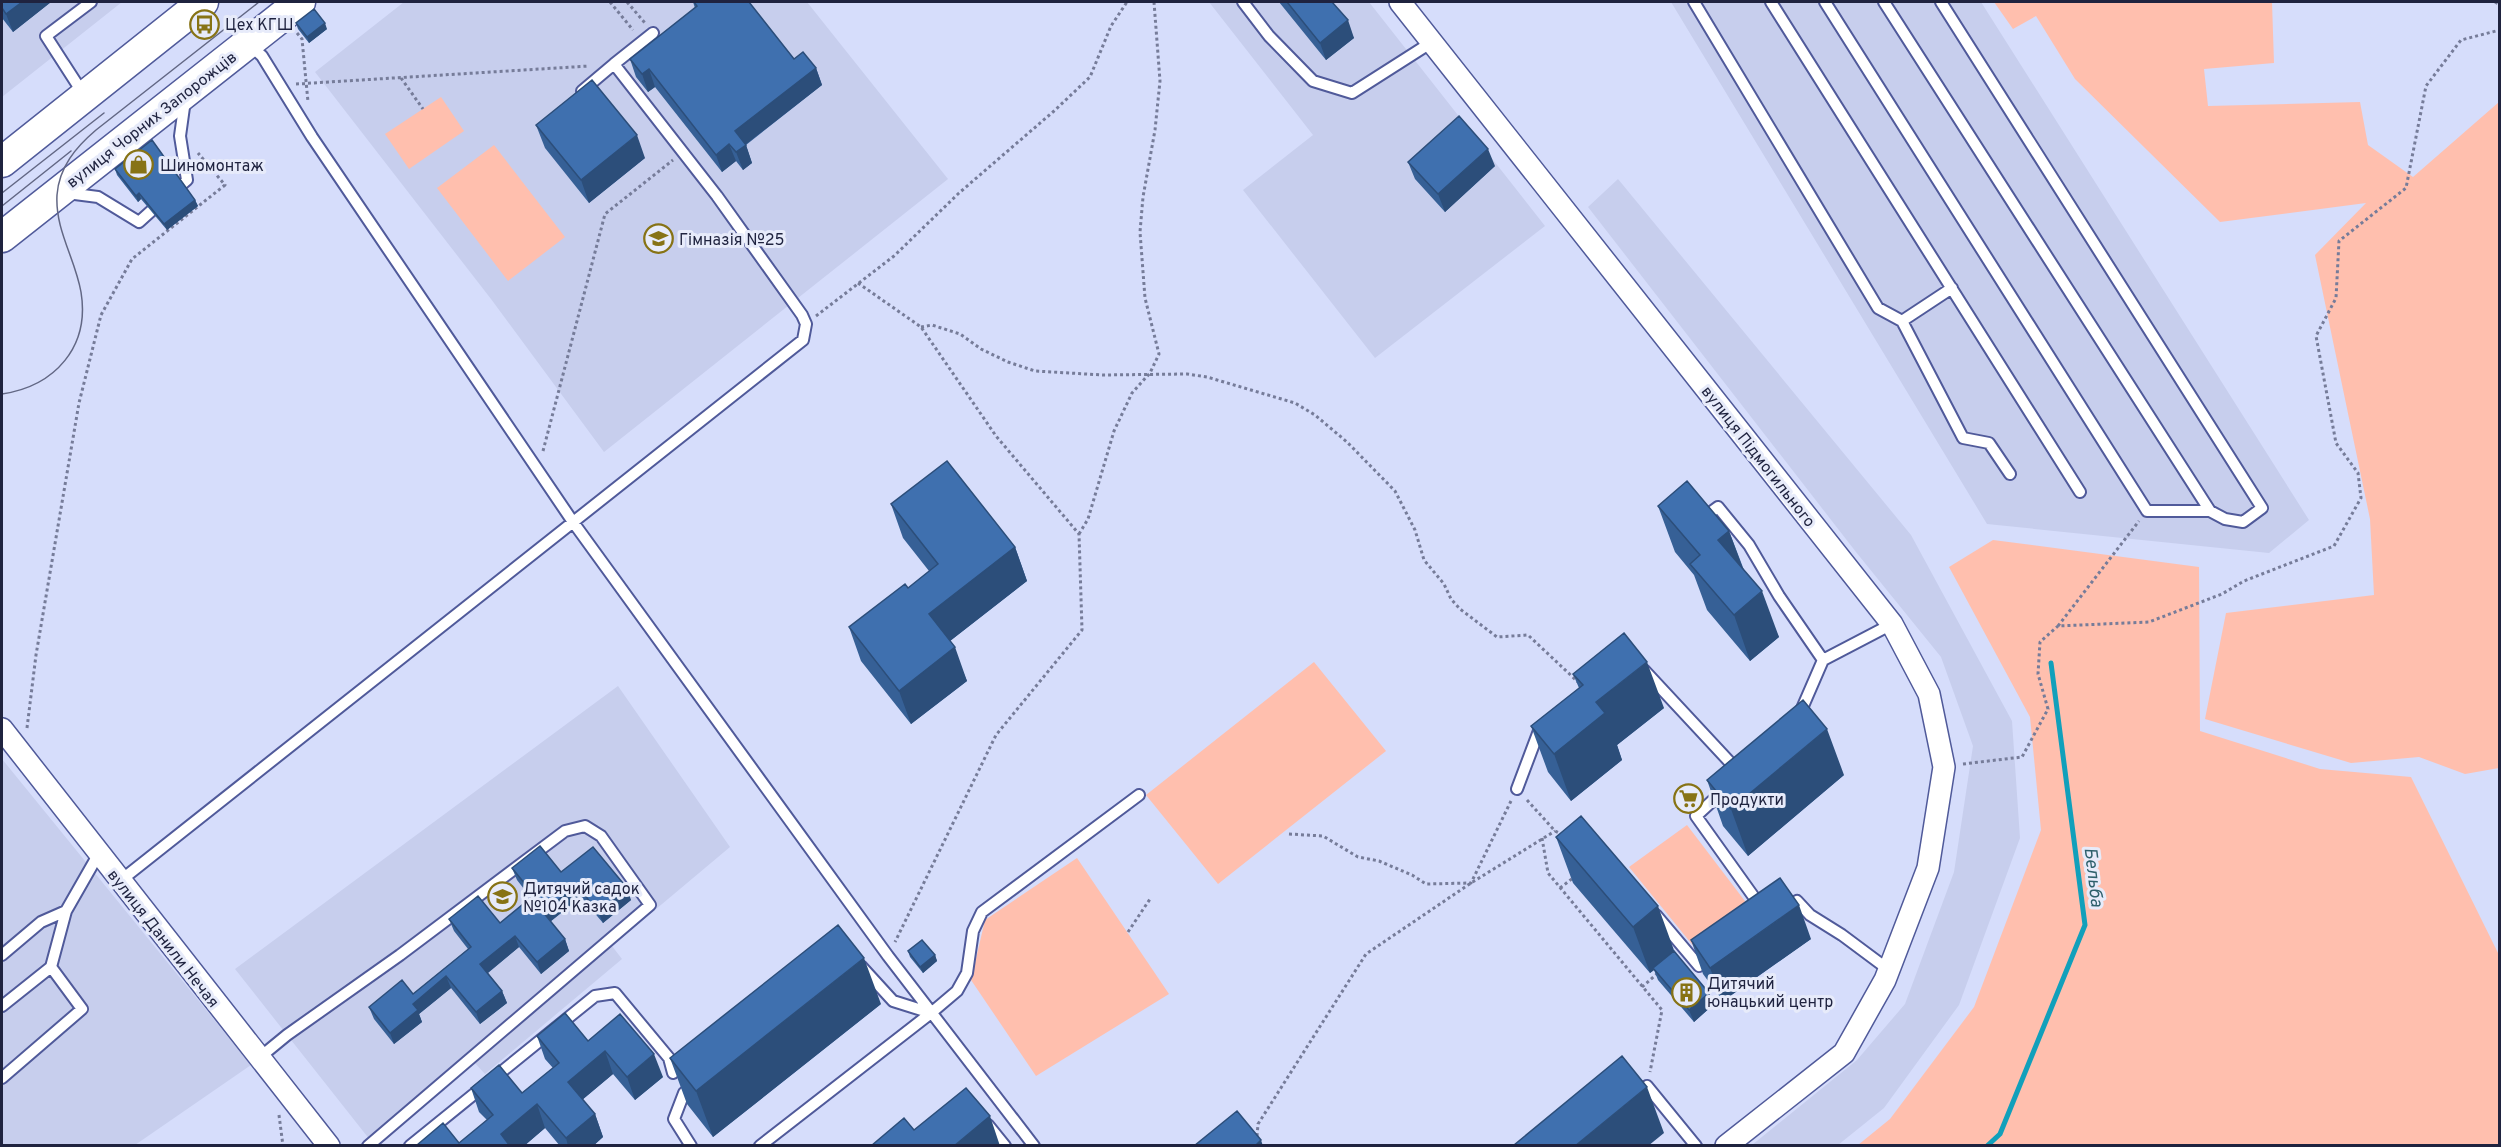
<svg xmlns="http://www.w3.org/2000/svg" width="2501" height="1147" font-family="Overpass,sans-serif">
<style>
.built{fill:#c7ceed}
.green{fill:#ffbfae}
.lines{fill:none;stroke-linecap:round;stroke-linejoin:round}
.stream{stroke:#11a0bb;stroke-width:5}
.lane-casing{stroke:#505a9a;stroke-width:14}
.street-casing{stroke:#505a9a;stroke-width:24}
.secondary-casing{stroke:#505a9a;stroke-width:33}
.path{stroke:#767c99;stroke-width:3;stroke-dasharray:3 3;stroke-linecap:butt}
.lane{stroke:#fff;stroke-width:10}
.street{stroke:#fff;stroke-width:21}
.secondary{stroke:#fff;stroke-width:30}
.tram{stroke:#626784;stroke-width:1.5}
.wall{fill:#366096}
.shaded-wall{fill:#2c4e7a}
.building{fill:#3f70af;stroke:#2c4e7a;stroke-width:1.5}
.labels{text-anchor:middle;stroke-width:6;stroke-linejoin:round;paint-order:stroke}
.poi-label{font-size:16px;fill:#1f233f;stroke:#e7ebfa;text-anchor:start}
.street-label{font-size:16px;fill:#1f233f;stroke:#e7ebfa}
.water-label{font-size:18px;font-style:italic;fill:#2e606c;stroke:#e7ebfa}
</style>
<rect width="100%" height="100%" fill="#d6ddfb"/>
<path class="built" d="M2 2H122L2 97Z
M404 2H807L948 179 604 452 491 299 315 72Z
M1209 2H1369L1545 226 1375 358 1243 190 1313 135Z
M1671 2H1981L2309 520 2269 553 1987 524Z
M1618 179 1911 535 2012 721 2020 838 1959 1005 1884 1108 1838 1145H1752L1857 1060 1905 1004 1954 872 1973 746 1941 657 1856 552 1588 207Z
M618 686 730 847 612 946 622 959 485 1074 474 1062 374 1145 235 969Z
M2 759 251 1065 135 1145H2Z"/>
<path class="green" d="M1994 2H2272L2274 63 2204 69 2208 106 2360 102 2368 145 2413 177 2499 102V768L2465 774 2419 757 2351 763 2205 719 2226 613 2374 595 2370 519 2315 255 2366 203 2220 222 2075 79 2036 16 2013 29Z
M441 97 464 131 409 169 385 134Z
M494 145 565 237 508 281 437 188Z
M1993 540 2199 567 2200 731 2320 769 2411 777 2499 955V1145H1858L1890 1119 1974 1007 2041 830 2030 717 1949 567Z
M1314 662 1386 751 1218 884 1146 795Z
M1687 825 1751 909 1695 948 1629 867Z
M1077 858 1169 994 1036 1076 971 980 985 920Z"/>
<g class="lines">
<path class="stream" d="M1987 1146 2000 1134 2085 925 2051 663"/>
<defs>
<path id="lane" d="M1243 2 1269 36 1313 81 1352 93 1432 42
M1694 2 1878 308 1902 321
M1771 2 2080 492
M1825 2 2147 511H2210L2225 519 2243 522 2262 508 1941 2
M1884 2 2210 511
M250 45 262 56 312 137 573 522 888 956 1034 1146
M582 91 614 64
M84 95 46 36 91 2
M174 191 187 180 180 136 185 100
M67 193 98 197 139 222 160 203
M1952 288 1902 321 1963 438 1989 443 2010 474
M1703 518 1718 507 1749 545 1779 596 1823 660
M1644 670 1738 771
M1800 713 1823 660 1892 624
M1517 789 1540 728
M1723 791 1696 816 1761 907
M120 881 803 340 806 324 802 315 717 196 614 64 653 33
M1786 908 1797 901 1810 915 1842 935 1889 970
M1656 915 1699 966 1711 958
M2 955 41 922 66 911
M861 966 893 1001 931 1013 957 991 967 973 973 931 982 912 1139 795
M2 1006 51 967 66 911 98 855
M259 1058 287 1035 400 955 565 831 585 826 601 836 650 905 368 1146
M2 1078 82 1009 51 967
M1637 1093 1647 1086 1696 1146
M988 1125 1005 1146
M410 1146 595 996 615 993 669 1058 673 1073
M691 1146 674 1119 684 1093 694 1085
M760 1146 931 1013"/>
<path id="street" d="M1400 2 1892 624 1929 694 1944 767 1928 868 1885 980 1844 1053 1726 1146
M2 729 329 1146"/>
<path id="secondary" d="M2 162 203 2
M2 237 300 2"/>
</defs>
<use href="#lane" class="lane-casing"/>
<use href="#street" class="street-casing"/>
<use href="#secondary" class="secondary-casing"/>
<path class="path" d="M610 2 633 30
M627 2 645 23
M2495 2 2500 5
M297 33 302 39 308 102
M401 78 423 109
M296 84 589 66
M858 283 921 327 996 436 1079 534 1082 630 996 735 895 942
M816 316 894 256 959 193 1054 111 1090 77 1111 26 1127 2
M921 327 932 325 960 334 981 349 1008 362 1035 371 1103 375 1187 374 1207 377 1295 403 1315 415 1347 442 1395 491 1415 530 1424 560 1444 584 1451 599 1460 609 1497 637 1528 635 1578 682
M543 451 605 214 673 160
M1079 534 1088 519 1114 431 1132 393 1150 373 1159 354 1145 298 1140 232 1143 197 1155 130 1160 81 1154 2
M2058 626 2139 521
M27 728 36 655 79 403 101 315 132 259 225 185 198 153
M1963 764 2022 757 2048 709 2038 674 2040 642 2058 626 2149 622 2222 594 2244 581 2334 546 2361 498 2358 473 2336 443 2316 336 2336 298 2339 241 2406 188 2426 86 2461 40 2500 30
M1527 800 1555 831 1563 835
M1289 834 1323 836 1358 857 1379 861 1412 875 1426 884 1471 883 1511 801
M1542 838 1548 873 1662 1010 1650 1072
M1560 888 1573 878
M1128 932 1150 899
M1642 987 1659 972
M279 1115 283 1146
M1257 1136 1258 1124 1366 954 1471 883 1555 831"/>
<use href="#lane" class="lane"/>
<use href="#street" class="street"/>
<use href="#secondary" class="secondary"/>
<path class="tram" d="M2 193 104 113
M2 206 71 151
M2 394C55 386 90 347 81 292 75 258 55 230 57 195 59 167 76 147 96 130L259 2"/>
</g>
<path class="wall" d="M2 2H51L13 32 2 18Z
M693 2H749L794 59 816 68 822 85 746 145 752 163 743 170 736 161 722 172 655 87 648 92 636 77 630 59 695 8Z
M1279 2H1332L1354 38 1326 60Z
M296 23 327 29 309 43 298 29Z
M536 125 645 158 589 203 545 148Z
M1408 162 1495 166 1445 212 1415 179Z
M115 169 195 200 198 206 167 230 141 199 138 202 117 175Z
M891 504 1015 547 1027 581 950 641 967 681 911 724 861 661 849 627 908 588 929 571 903 538Z
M1658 506 1729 531 1744 570 1779 637 1750 661 1707 610 1694 575 1675 552Z
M1573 674 1664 708 1617 745 1622 760 1571 801 1548 772 1531 726 1579 688Z
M1844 775 1748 856 1723 826 1707 780Z
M1680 796 1693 797 1696 803 1689 808 1682 802Z
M1556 837 1674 951 1709 993 1713 1005 1694 1022 1658 980 1654 970 1650 973 1573 883Z
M512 868 561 872 631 900 603 923 581 897 550 922 565 939 569 951 541 974 519 947 488 973 502 991 507 1003 480 1024 451 988 419 1014 422 1022 394 1044 374 1019 369 1007 413 994 468 949 454 931 449 919 500 923 531 898 517 880Z
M1811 939 1723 1001 1703 974 1691 940Z
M908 951 935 955 937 961 923 973 910 957Z
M881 1004 713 1137 687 1104 670 1058Z
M537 1036 588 1041 663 1077 635 1100 613 1074 582 1100 595 1114 603 1137 593 1146H560L545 1128 524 1146H418L459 1143 487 1120 479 1112 471 1088 522 1093 553 1068 545 1059Z"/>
<path class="shaded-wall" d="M22 2H51L13 32 6 14Z
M1348 20 1354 38 1326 60 1320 43Z
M325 23 327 29 309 43 307 37Z
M816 68 822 85 741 148 735 131Z
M649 69 655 87 648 92 642 74Z
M637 135 645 158 589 203 581 180Z
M729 144 736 161 722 172 716 155Z
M746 145 752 163 743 170 736 152Z
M1488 149 1495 166 1445 212 1438 194Z
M139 193 141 199 138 202 136 196Z
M195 200 198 206 167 230 164 224Z
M1729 531 1746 577 1718 540Z
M1015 547 1027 581 941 648 929 614Z
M1762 591 1779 637 1750 661 1734 615Z
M955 647 967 681 911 724 899 691Z
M1647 662 1664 708 1617 745 1622 760 1571 801 1554 754 1596 702Z
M1827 729 1844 775 1748 856 1731 809Z
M1693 797 1696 803 1689 808 1687 802Z
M577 885 581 897 547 924 543 912Z
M627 888 631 900 603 923 598 912Z
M1799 905 1811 939 1723 1001 1710 968Z
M1658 906 1675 953 1653 968 1654 970 1650 973 1633 927Z
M515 936 519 947 485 975 480 964Z
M565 939 569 951 541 974 537 962Z
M935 955 937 961 923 973 920 967Z
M864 958 881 1004 713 1137 696 1091Z
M446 976 451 988 419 1014 422 1022 394 1044 390 1033 413 1004Z
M502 991 507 1003 480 1024 476 1012Z
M1709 993 1713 1005 1694 1022 1689 1010Z
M605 1051 613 1074 576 1105 568 1082Z
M654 1054 663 1077 635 1100 627 1077Z
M1647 1087 1664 1133 1648 1146H1575Z
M537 1104 545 1128 524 1146H505L501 1134Z
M595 1114 603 1137 593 1146H568L566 1138Z
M990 1116 1000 1146H954Z
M1261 1140 1263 1146H1255Z"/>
<path class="building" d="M2 2H22L6 14 2 8Z
M694 2H749L794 59 803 52 816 68 735 131 746 145 736 152 729 144 716 155 649 69 642 74 630 59 697 6Z
M1287 2H1332L1348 20 1320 43Z
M314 9 325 23 307 37 296 23Z
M592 80 637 135 581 180 536 125Z
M1459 116 1488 149 1438 194 1408 162Z
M152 140 195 200 164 224 139 193 136 196 115 169Z
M947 461 1015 547 929 614 955 647 899 691 849 627 905 584 908 588 938 564 891 504Z
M1687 481 1729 531 1718 540 1762 591 1734 615 1690 564 1700 555 1658 506Z
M1624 633 1647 662 1596 702 1605 713 1554 754 1531 726 1583 685 1573 674Z
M1803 700 1827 729 1731 809 1707 780Z
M1687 789 1693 797 1687 802 1680 796Z
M1581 816 1658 906 1633 927 1556 837Z
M540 846 561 872 593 847 627 888 598 912 577 885 543 912 565 939 537 962 515 936 480 964 502 991 476 1012 446 976 413 1004 418 1010 390 1033 369 1007 402 980 413 994 471 947 449 919 478 896 500 923 534 895 512 868Z
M1780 878 1799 905 1710 968 1691 940Z
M838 925 864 958 696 1091 670 1058Z
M922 940 935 955 920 967 908 951Z
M1674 951 1709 993 1689 1010 1653 968Z
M565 1013 588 1041 620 1014 654 1054 627 1077 605 1051 568 1082 595 1114 566 1138 537 1104 501 1134 510 1146H418L417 1145 443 1123 459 1143 493 1115 471 1088 499 1065 522 1093 559 1063 537 1036Z
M1622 1056 1647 1087 1575 1146H1515L1514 1145Z
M966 1088 990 1116 954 1146H928L927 1145 926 1146H871L904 1118 914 1130Z
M1237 1111 1261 1140 1255 1146H1194Z"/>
<defs>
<symbol id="bus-ring" viewBox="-11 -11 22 22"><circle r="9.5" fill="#e7ebfa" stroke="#877315" stroke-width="1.5"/><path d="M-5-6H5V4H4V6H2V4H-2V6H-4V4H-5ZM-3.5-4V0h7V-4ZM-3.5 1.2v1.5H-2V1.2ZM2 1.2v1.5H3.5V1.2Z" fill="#877315"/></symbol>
<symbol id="shop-ring" viewBox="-11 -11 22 22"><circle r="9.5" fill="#e7ebfa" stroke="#877315" stroke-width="1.5"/><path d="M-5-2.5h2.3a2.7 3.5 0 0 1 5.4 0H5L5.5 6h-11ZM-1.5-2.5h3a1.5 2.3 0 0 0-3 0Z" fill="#877315"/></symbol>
<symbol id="school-ring" viewBox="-11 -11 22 22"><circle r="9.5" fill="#e7ebfa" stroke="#877315" stroke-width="1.5"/><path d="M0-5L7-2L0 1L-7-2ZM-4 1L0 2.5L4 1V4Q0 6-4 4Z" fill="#877315"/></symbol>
<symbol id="supermarket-ring" viewBox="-11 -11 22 22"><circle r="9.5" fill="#e7ebfa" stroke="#877315" stroke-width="1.5"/><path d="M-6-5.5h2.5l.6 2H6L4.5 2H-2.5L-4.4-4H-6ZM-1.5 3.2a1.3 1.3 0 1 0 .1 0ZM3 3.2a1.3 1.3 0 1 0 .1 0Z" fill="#877315"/></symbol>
<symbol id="building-ring" viewBox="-11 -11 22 22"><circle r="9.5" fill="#e7ebfa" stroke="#877315" stroke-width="1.5"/><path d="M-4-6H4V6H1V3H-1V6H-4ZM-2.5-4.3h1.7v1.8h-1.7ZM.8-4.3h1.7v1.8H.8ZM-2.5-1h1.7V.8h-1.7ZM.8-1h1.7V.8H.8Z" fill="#877315"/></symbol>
</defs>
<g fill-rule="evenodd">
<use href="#bus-ring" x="188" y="8" width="33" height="33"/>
<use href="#shop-ring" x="122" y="148" width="33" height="33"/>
<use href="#school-ring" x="642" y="222" width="33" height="33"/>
<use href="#supermarket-ring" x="1672" y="782" width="33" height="33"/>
<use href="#school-ring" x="486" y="880" width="33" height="33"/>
<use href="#building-ring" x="1670" y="976" width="33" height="33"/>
</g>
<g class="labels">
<g class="poi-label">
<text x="225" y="30">Цех КГШ</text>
<text x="160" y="171">Шиномонтаж</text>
<text x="679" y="245">Гімназія №25</text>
<text x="1710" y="805">Продукти</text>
<text x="523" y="894">Дитячий садок<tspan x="523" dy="18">№104 Казка</tspan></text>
<text x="1707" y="989">Дитячий<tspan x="1707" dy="18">юнацький центр</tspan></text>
</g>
<g class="street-label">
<text transform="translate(151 119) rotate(-38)" y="6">вулиця Чорних Запорожців</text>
<text transform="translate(1759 456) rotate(52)" y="6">вулиця Підмогильного</text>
<text transform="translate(164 938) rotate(52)" y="6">вулиця Данили Нечая</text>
</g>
<g class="water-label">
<text transform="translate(2094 877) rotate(83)" y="6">Бельба</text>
</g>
</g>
<rect width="2501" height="1147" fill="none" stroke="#1f233f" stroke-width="6"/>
</svg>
